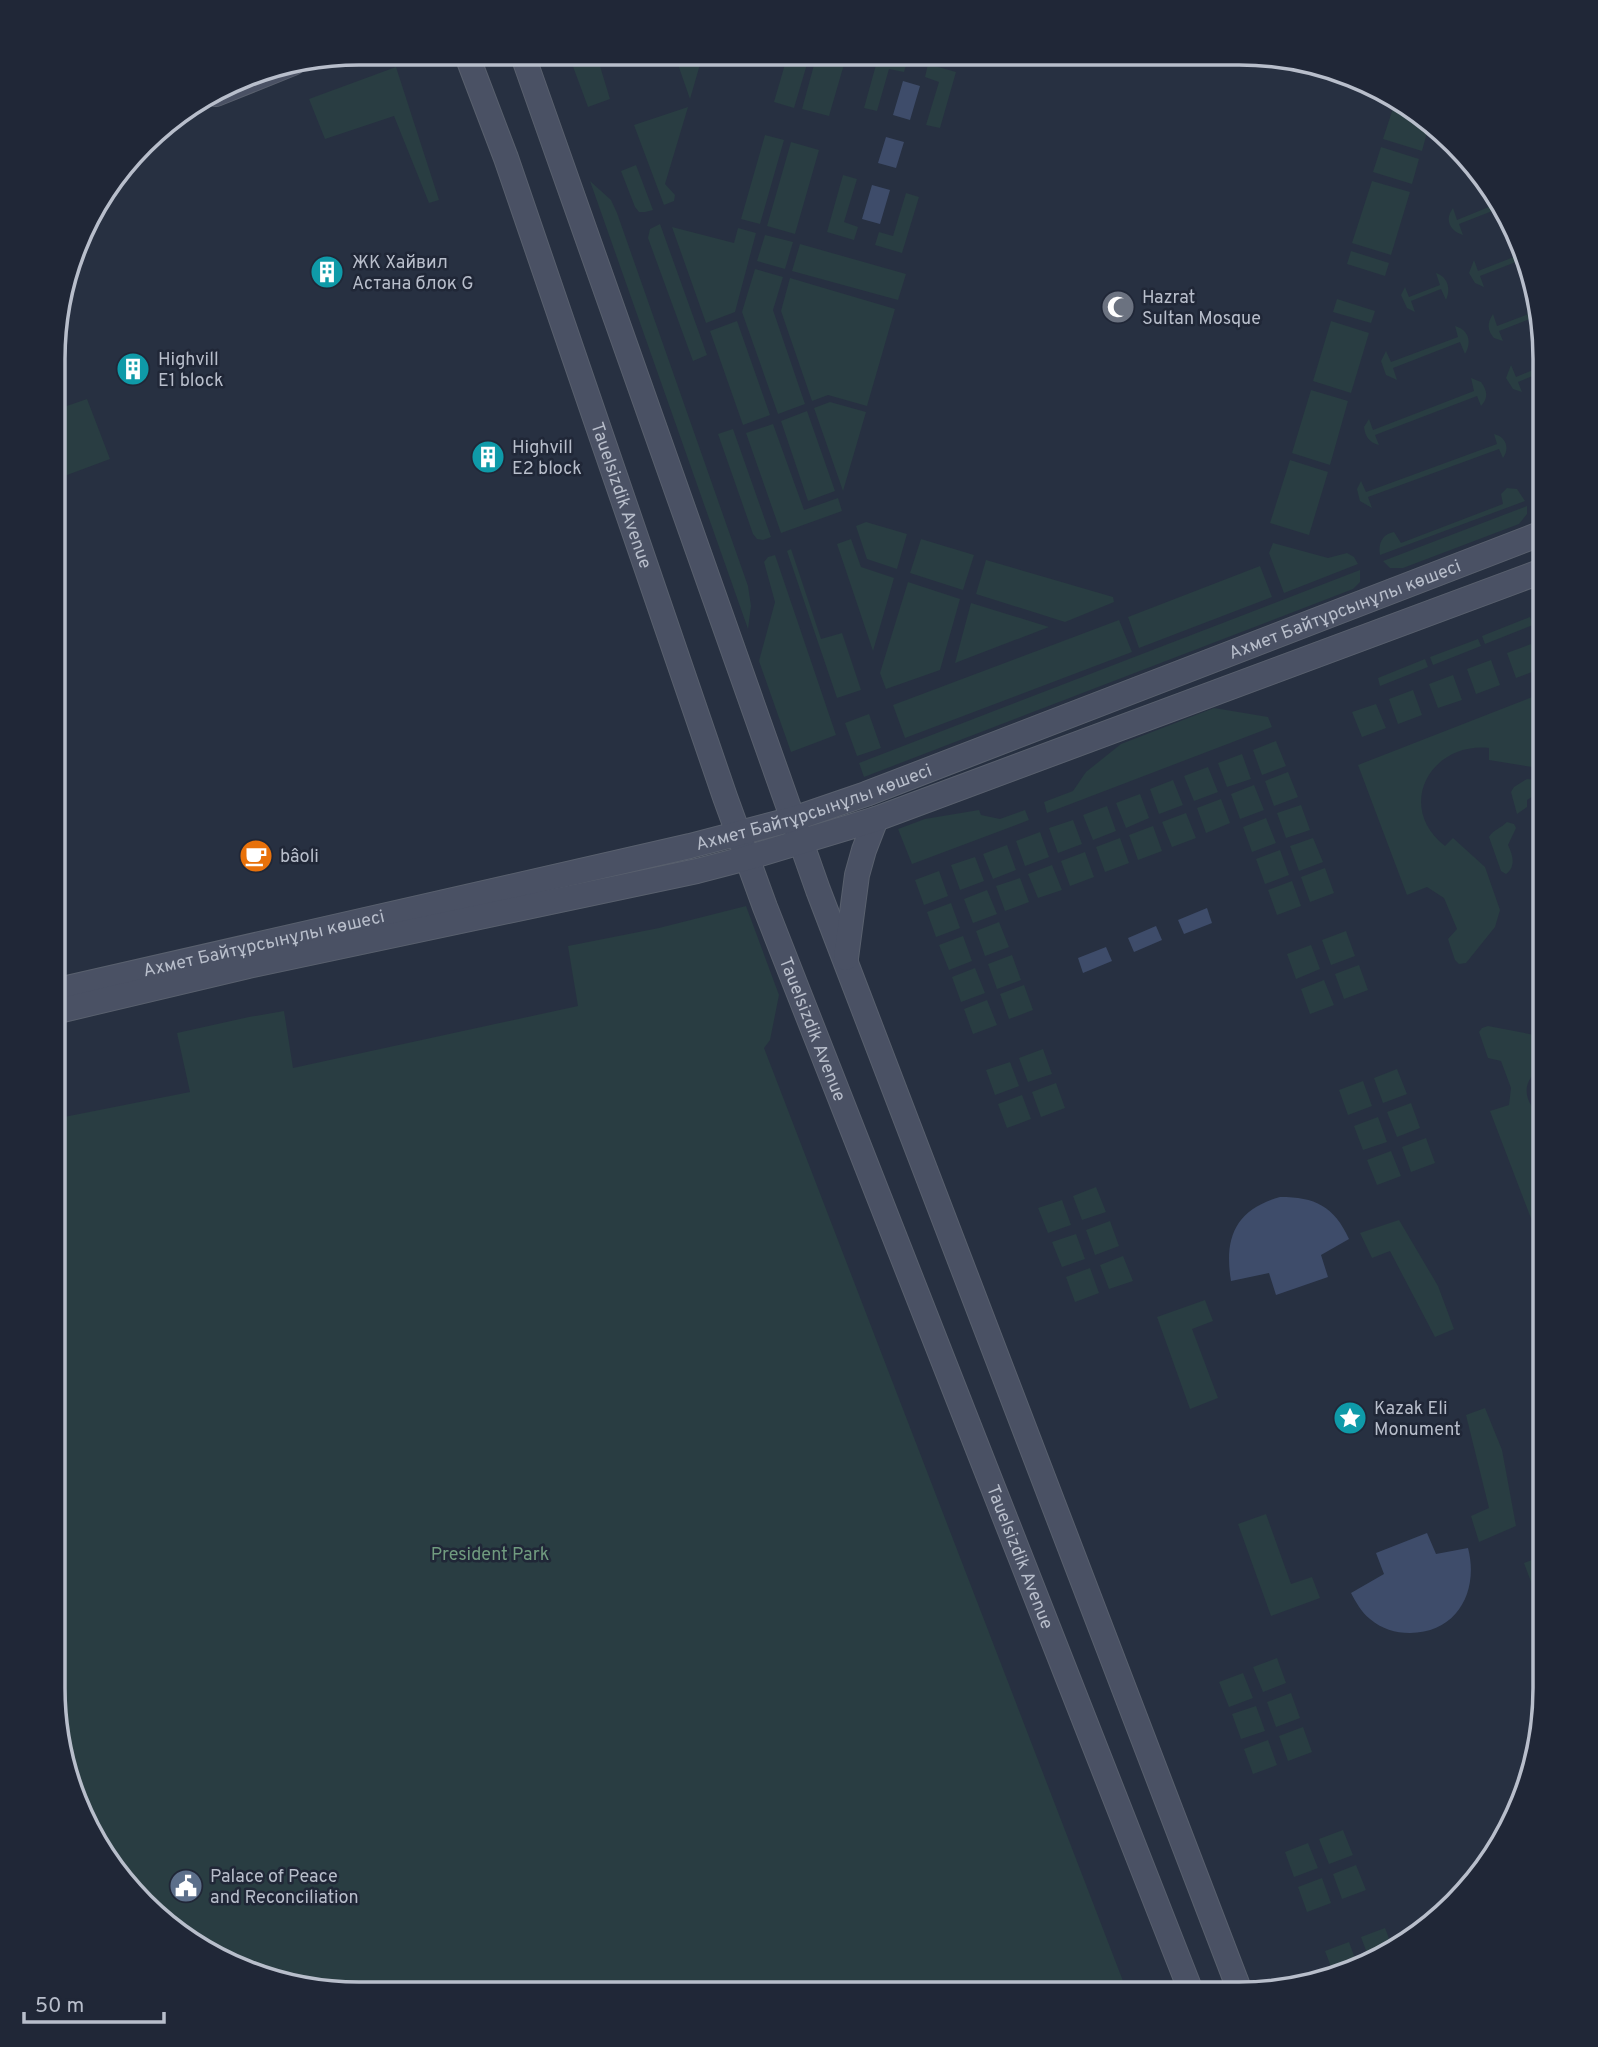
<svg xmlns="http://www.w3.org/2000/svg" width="1598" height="2047" font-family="Overpass,sans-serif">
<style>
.green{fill:#293d42}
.water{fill:#3e4c6a}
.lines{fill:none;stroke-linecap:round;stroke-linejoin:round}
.secondary-casing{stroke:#59606e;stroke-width:26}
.secondary{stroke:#4a5164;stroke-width:24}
.labels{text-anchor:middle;stroke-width:5;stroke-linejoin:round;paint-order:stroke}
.poi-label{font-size:18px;fill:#b8becb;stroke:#202737;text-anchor:start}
.street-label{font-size:18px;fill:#b8becb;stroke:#202737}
.park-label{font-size:18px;fill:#709b7f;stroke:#202737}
.rim{fill:none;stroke:#b8becb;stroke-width:3.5}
</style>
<rect width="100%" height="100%" fill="#273041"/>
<path class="green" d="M568 53H596L610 99 588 107Z
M674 53 703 54 690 99Z
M788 54H810L794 108 774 102Z
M817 54H847L829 116 802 109Z
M879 54H890L908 59 904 72 889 69 877 111 864 108Z
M928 64 956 72 940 128 926 125 939 82 925 77Z
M396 67 439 200 429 203 394 116 325 139 309 99Z
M1396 99 1410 104 1429 125 1422 151 1383 139Z
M688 107 665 184 675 195 674 201 664 205 634 125Z
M765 135 784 140 760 224 741 219Z
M791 142 819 150 795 234 767 226Z
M1381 147 1419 159 1412 184 1373 172Z
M636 165 653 210 645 212H639L635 207 621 171Z
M843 175 857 179 844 222 858 227 854 240 827 232Z
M590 181 611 200 617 213 748 586 751 606 748 629Z
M1372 181 1410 192 1391 255 1352 243Z
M906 193 919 197 902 253 875 245 879 232 893 236Z
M1501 202 1505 206 1459 224 1463 235C1450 231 1444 220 1453 208L1457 220Z
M660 224 707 355 693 361 648 238 650 229Z
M672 227 734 243 738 228 756 233 735 312 706 323Z
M765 235 793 242 785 269 757 261Z
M800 244 906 274 898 300 792 271Z
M1351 251 1389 263 1385 276 1347 264Z
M1524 253 1526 258 1480 276 1484 287 1475 283 1469 273 1474 260 1478 271Z
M755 269 783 277 773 310 805 404 778 414 742 312Z
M1436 273C1448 277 1451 289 1446 300L1441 289 1411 301 1415 312 1407 308 1401 295 1405 287 1409 297 1440 285Z
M790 278 895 309 867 406 828 395 812 401 781 311Z
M1337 299 1375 311 1371 323 1333 312Z
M1539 310 1540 315 1499 331 1503 341 1494 338C1487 330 1487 323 1493 314L1497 326Z
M737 321 770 415 743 425 710 331Z
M1331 321 1369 333 1351 393 1313 381Z
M1455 326C1469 330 1472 342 1465 354L1460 342 1393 368 1397 380 1386 375 1381 361 1386 351 1391 362 1458 337Z
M1511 365 1516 377 1545 365V371L1518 382 1522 392 1513 389 1506 378Z
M1471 378 1481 382C1487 390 1489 398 1481 406L1477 396 1375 435 1379 445C1370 443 1365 437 1364 427L1369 419 1373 430 1474 391Z
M1311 390 1348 401 1330 465 1292 453Z
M87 399 110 459 59 478 55 466V410Z
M830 402 866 412 843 491 814 408Z
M807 411 835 491 808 501 781 421Z
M773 424 804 510 838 498 842 511 781 533 746 433Z
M733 429 771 537 763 540 757 539 753 534 718 434Z
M1494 434C1506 437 1510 448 1503 458L1499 449 1368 497 1372 508 1360 501 1357 489 1361 481 1366 492 1497 444Z
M1290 460 1328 472 1309 535 1270 523Z
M1507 488 1517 489 1525 501 1380 555C1378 544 1382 534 1394 532L1401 543 1503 504 1501 494Z
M1527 506V514L1519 524 1403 568H1390L1383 561Z
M866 522 907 534 897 569 867 559 856 526Z
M851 539 861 567 894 578 873 651 837 544Z
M921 539 974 555 963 590 910 573Z
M1273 543 1328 558 1347 553 1354 557 1358 564 1284 593 1269 553Z
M791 549 821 639 842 633 861 690 837 698 787 551Z
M775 555 836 735 791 752 759 661 775 602 764 562 768 557Z
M986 560 1113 597 1114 602 1065 622 976 594Z
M1260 566 1272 597 1139 648 1128 617Z
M1360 570V582L1353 589 864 777 859 763Z
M908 582 960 599 940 670 886 689 880 673Z
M971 603 1049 627 955 663Z
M1530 617 1533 625 1485 644 1482 636Z
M1119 620 1132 652 905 738 893 705Z
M1478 639 1481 646 1433 665 1430 657Z
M1531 644 1540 669 1516 678 1507 653Z
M1425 659 1428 667 1380 686 1378 678Z
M1491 660 1500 685 1476 694 1467 669Z
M1453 675 1462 700 1438 708 1429 684Z
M1413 690 1422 715 1398 724 1389 699Z
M1545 692V769L1489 760V748C1430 742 1395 807 1445 846L1453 838 1485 867 1500 910 1495 927 1466 963 1459 964 1455 960 1448 939 1457 929 1444 898 1427 887 1407 895 1358 765Z
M1376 704 1386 728 1362 737 1352 712Z
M1214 708 1268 717 1272 727 1047 813 1044 802 1073 791 1086 772 1121 744Z
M869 714 881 748 857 756 845 723Z
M1276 741 1286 766 1262 775 1253 750Z
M1242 754 1251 779 1227 787 1218 763Z
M1208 767 1218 792 1194 801 1184 776Z
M1288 772 1298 797 1274 806 1265 781Z
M1527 779 1545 781V794L1542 796 1537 794 1527 800V807L1517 814 1511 792 1514 787Z
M1173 780 1183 805 1159 814 1150 789Z
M1254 785 1264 810 1240 819 1231 794Z
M1140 794 1149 818 1126 828 1116 803Z
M1221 799 1230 823 1206 833 1197 808Z
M1301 805 1310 830 1286 838 1277 813Z
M1107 806 1116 831 1093 840 1083 815Z
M979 810 981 815 1000 819 1025 810 1029 820 912 864 898 829 925 819Z
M1186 813 1196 838 1172 847 1162 822Z
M1266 818 1276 843 1252 852 1243 827Z
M1073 820 1082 844 1058 853 1049 828Z
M1507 822 1514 824 1516 828 1508 845C1513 855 1516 867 1506 874L1501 871 1489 837C1493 830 1501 828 1507 822Z
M1153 826 1162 851 1138 860 1129 835Z
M1040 832 1049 857 1025 866 1016 841Z
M1120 838 1129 863 1105 872 1096 847Z
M1313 838 1323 862 1299 871 1290 846Z
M1007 845 1016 870 993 879 983 854Z
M1280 850 1289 875 1265 884 1256 859Z
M1085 852 1094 877 1070 886 1061 861Z
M975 857 984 881 960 890 951 865Z
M1052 865 1062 890 1038 898 1028 874Z
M1325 868 1334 893 1310 902 1301 877Z
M939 871 948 896 924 905 915 880Z
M1020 878 1029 902 1005 911 996 886Z
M1292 881 1301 906 1277 915 1268 890Z
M987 890 997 914 973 923 964 899Z
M951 903 960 928 936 937 927 912Z
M746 906 779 995 770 1040 764 1048 1128 1994H338L260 1978 189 1943 93 1841 63 1767 53 1689 54 1119 190 1092 177 1033 249 1017 284 1011 293 1068 578 1006 568 946 659 928Z
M999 922 1009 947 985 956 976 931Z
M1346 931 1355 956 1331 965 1322 940Z
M963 936 972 961 949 970 939 945Z
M1311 945 1320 969 1296 979 1287 954Z
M1012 955 1021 980 997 989 988 964Z
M1359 965 1368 990 1344 999 1335 974Z
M975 968 985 993 961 1002 952 977Z
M1324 980 1334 1005 1310 1014 1301 989Z
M1024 985 1033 1010 1009 1019 1000 994Z
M987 1000 997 1025 973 1034 964 1009Z
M1488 1026 1545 1037V1067C1519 1078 1522 1105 1545 1118V1255L1490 1111 1509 1105 1511 1088 1501 1061 1488 1058 1479 1032 1482 1028Z
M1043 1049 1052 1074 1028 1082 1019 1058Z
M1010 1062 1019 1086 995 1095 986 1070Z
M1397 1069 1407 1094 1383 1103 1374 1078Z
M1363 1081 1372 1106 1348 1115 1339 1090Z
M1056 1083 1065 1108 1041 1117 1032 1092Z
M1022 1095 1031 1119 1007 1128 998 1104Z
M1411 1103 1420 1128 1397 1137 1387 1112Z
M1378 1117 1387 1142 1363 1150 1354 1126Z
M1426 1138 1435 1163 1411 1172 1402 1147Z
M1391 1151 1401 1176 1377 1185 1367 1160Z
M1096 1187 1106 1212 1082 1220 1073 1196Z
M1062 1200 1071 1225 1048 1233 1038 1208Z
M1399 1220 1438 1286 1454 1329 1435 1337 1390 1251 1372 1258 1360 1233Z
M1110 1221 1119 1246 1095 1255 1086 1230Z
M1076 1234 1085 1259 1062 1267 1052 1242Z
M1123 1256 1133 1281 1109 1289 1100 1265Z
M1090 1268 1099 1293 1075 1302 1066 1277Z
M1205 1300 1213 1321 1192 1329 1218 1398 1190 1409 1157 1317Z
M1485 1408 1502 1450 1516 1526 1479 1542 1471 1516 1489 1508 1466 1415Z
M1266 1514 1291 1584 1312 1577 1320 1598 1271 1616 1238 1524Z
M1545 1555V1583L1533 1587 1524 1563Z
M1277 1658 1286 1683 1263 1692 1253 1667Z
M1243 1673 1253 1698 1229 1707 1219 1682Z
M1291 1693 1300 1718 1276 1727 1267 1702Z
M1256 1706 1265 1731 1241 1739 1232 1714Z
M1303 1727 1312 1752 1288 1761 1279 1736Z
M1268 1740 1277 1765 1253 1774 1244 1749Z
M1343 1830 1353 1855 1329 1864 1319 1839Z
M1308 1843 1318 1868 1294 1877 1285 1852Z
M1356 1865 1366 1890 1342 1899 1333 1874Z
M1322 1878 1331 1903 1307 1912 1298 1887Z
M1385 1928 1394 1952 1370 1961 1361 1937Z
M1349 1942 1357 1964 1333 1972 1325 1951Z"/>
<path class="water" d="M903 81 920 86 910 120 893 115Z
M886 137 904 142 896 168 878 163Z
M872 185 890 190 880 224 862 219Z
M1207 908 1212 923 1184 934 1178 920Z
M1156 926 1162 940 1134 952 1128 938Z
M1106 947 1112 961 1083 973 1078 958Z
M1280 1197C1315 1197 1334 1206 1349 1239L1321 1255 1328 1277 1276 1295 1269 1273 1231 1281C1224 1238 1235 1210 1280 1197Z
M1427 1533 1436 1554 1468 1548C1479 1590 1458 1633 1410 1633 1395 1633 1382 1629 1370 1619 1361 1612 1356 1602 1351 1593L1384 1574 1376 1553Z"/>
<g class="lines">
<defs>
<g id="secondary">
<path id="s1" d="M466 53 506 158 725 797 765 907 1192 1994"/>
<path d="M522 53 818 890 1241 1994"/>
<path d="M216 94 293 63"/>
<path d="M846 958 857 875 864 850 876 819"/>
<path id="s2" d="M54 991 690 846 793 819 866 794 1545 532"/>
<path d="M54 1012 248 966 697 871 747 858 876 819 1545 570"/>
</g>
</defs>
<use href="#secondary" class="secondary-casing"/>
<use href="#secondary" class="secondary"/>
</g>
<defs>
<symbol id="building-disc" viewBox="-11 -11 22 22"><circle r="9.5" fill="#0f9aa8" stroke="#202737"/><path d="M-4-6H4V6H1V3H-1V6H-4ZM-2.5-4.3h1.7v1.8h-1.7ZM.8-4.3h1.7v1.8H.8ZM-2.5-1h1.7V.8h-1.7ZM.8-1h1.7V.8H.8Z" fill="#fff"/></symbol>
<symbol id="mosque-disc" viewBox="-11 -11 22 22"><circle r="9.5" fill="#6b7280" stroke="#202737"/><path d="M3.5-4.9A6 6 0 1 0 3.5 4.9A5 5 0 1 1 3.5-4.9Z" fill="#fff"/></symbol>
<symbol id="cafe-disc" viewBox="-11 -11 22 22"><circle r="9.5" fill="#e8710a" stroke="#202737"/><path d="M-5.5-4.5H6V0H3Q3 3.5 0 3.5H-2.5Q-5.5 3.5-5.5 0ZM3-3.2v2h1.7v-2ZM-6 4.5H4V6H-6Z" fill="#fff"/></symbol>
<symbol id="sight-disc" viewBox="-11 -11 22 22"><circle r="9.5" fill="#0f9aa8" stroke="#202737"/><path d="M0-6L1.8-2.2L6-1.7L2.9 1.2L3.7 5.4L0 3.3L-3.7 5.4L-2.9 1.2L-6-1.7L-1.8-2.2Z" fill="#fff"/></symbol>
<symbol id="civic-disc" viewBox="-11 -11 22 22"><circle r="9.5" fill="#5c6f8a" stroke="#202737"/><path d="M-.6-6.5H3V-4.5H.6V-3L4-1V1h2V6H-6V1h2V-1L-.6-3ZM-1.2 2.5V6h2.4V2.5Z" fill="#fff"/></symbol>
</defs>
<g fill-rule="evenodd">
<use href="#building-disc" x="308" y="253" width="38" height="38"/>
<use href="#mosque-disc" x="1099" y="288" width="38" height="38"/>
<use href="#building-disc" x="114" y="350" width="38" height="38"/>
<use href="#building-disc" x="469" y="438" width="38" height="38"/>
<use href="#cafe-disc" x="237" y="837" width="38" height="38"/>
<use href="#sight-disc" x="1331" y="1399" width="38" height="38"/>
<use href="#civic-disc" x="167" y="1867" width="38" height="38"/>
</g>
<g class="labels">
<g class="poi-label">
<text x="352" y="268">ЖК Хайвил<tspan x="352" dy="21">Астана блок G</tspan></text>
<text x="1142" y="303">Hazrat<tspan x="1142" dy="21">Sultan Mosque</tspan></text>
<text x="158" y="365">Highvill<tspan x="158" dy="21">E1 block</tspan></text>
<text x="512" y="453">Highvill<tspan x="512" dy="21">E2 block</tspan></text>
<text x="280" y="862">bâoli</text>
<text x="1374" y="1414">Kazak Eli<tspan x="1374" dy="21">Monument</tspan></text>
<text x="210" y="1882">Palace of Peace<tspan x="210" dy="21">and Reconciliation</tspan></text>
</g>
<g class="street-label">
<text dy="6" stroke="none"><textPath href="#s1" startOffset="469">Tauelsizdik Avenue</textPath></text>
<text dy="6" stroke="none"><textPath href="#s2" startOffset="1349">Ахмет Байтұрсынұлы көшесі</textPath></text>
<text dy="6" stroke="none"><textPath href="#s2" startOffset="782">Ахмет Байтұрсынұлы көшесі</textPath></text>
<text dy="6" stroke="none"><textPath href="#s2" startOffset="215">Ахмет Байтұрсынұлы көшесі</textPath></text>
<text dy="6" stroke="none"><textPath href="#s1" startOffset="1036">Tauelsizdik Avenue</textPath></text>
<text dy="6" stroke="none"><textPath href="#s1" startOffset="1603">Tauelsizdik Avenue</textPath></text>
</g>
<g class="park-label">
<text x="490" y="1560">President Park</text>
</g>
</g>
<path d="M0 0H1598V2047H0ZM359 65H1239A294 294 0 0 1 1533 359V1688A294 294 0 0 1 1239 1982H359A294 294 0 0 1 65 1688V359A294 294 0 0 1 359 65Z" fill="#202737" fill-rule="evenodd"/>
<path class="rim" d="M359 65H1239A294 294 0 0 1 1533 359V1688A294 294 0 0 1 1239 1982H359A294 294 0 0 1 65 1688V359A294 294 0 0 1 359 65Z"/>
<path d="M24 2012v10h140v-10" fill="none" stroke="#b8becb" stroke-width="3.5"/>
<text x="35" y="2012" font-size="21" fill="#b8becb" stroke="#202737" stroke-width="5" paint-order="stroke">50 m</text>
</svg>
